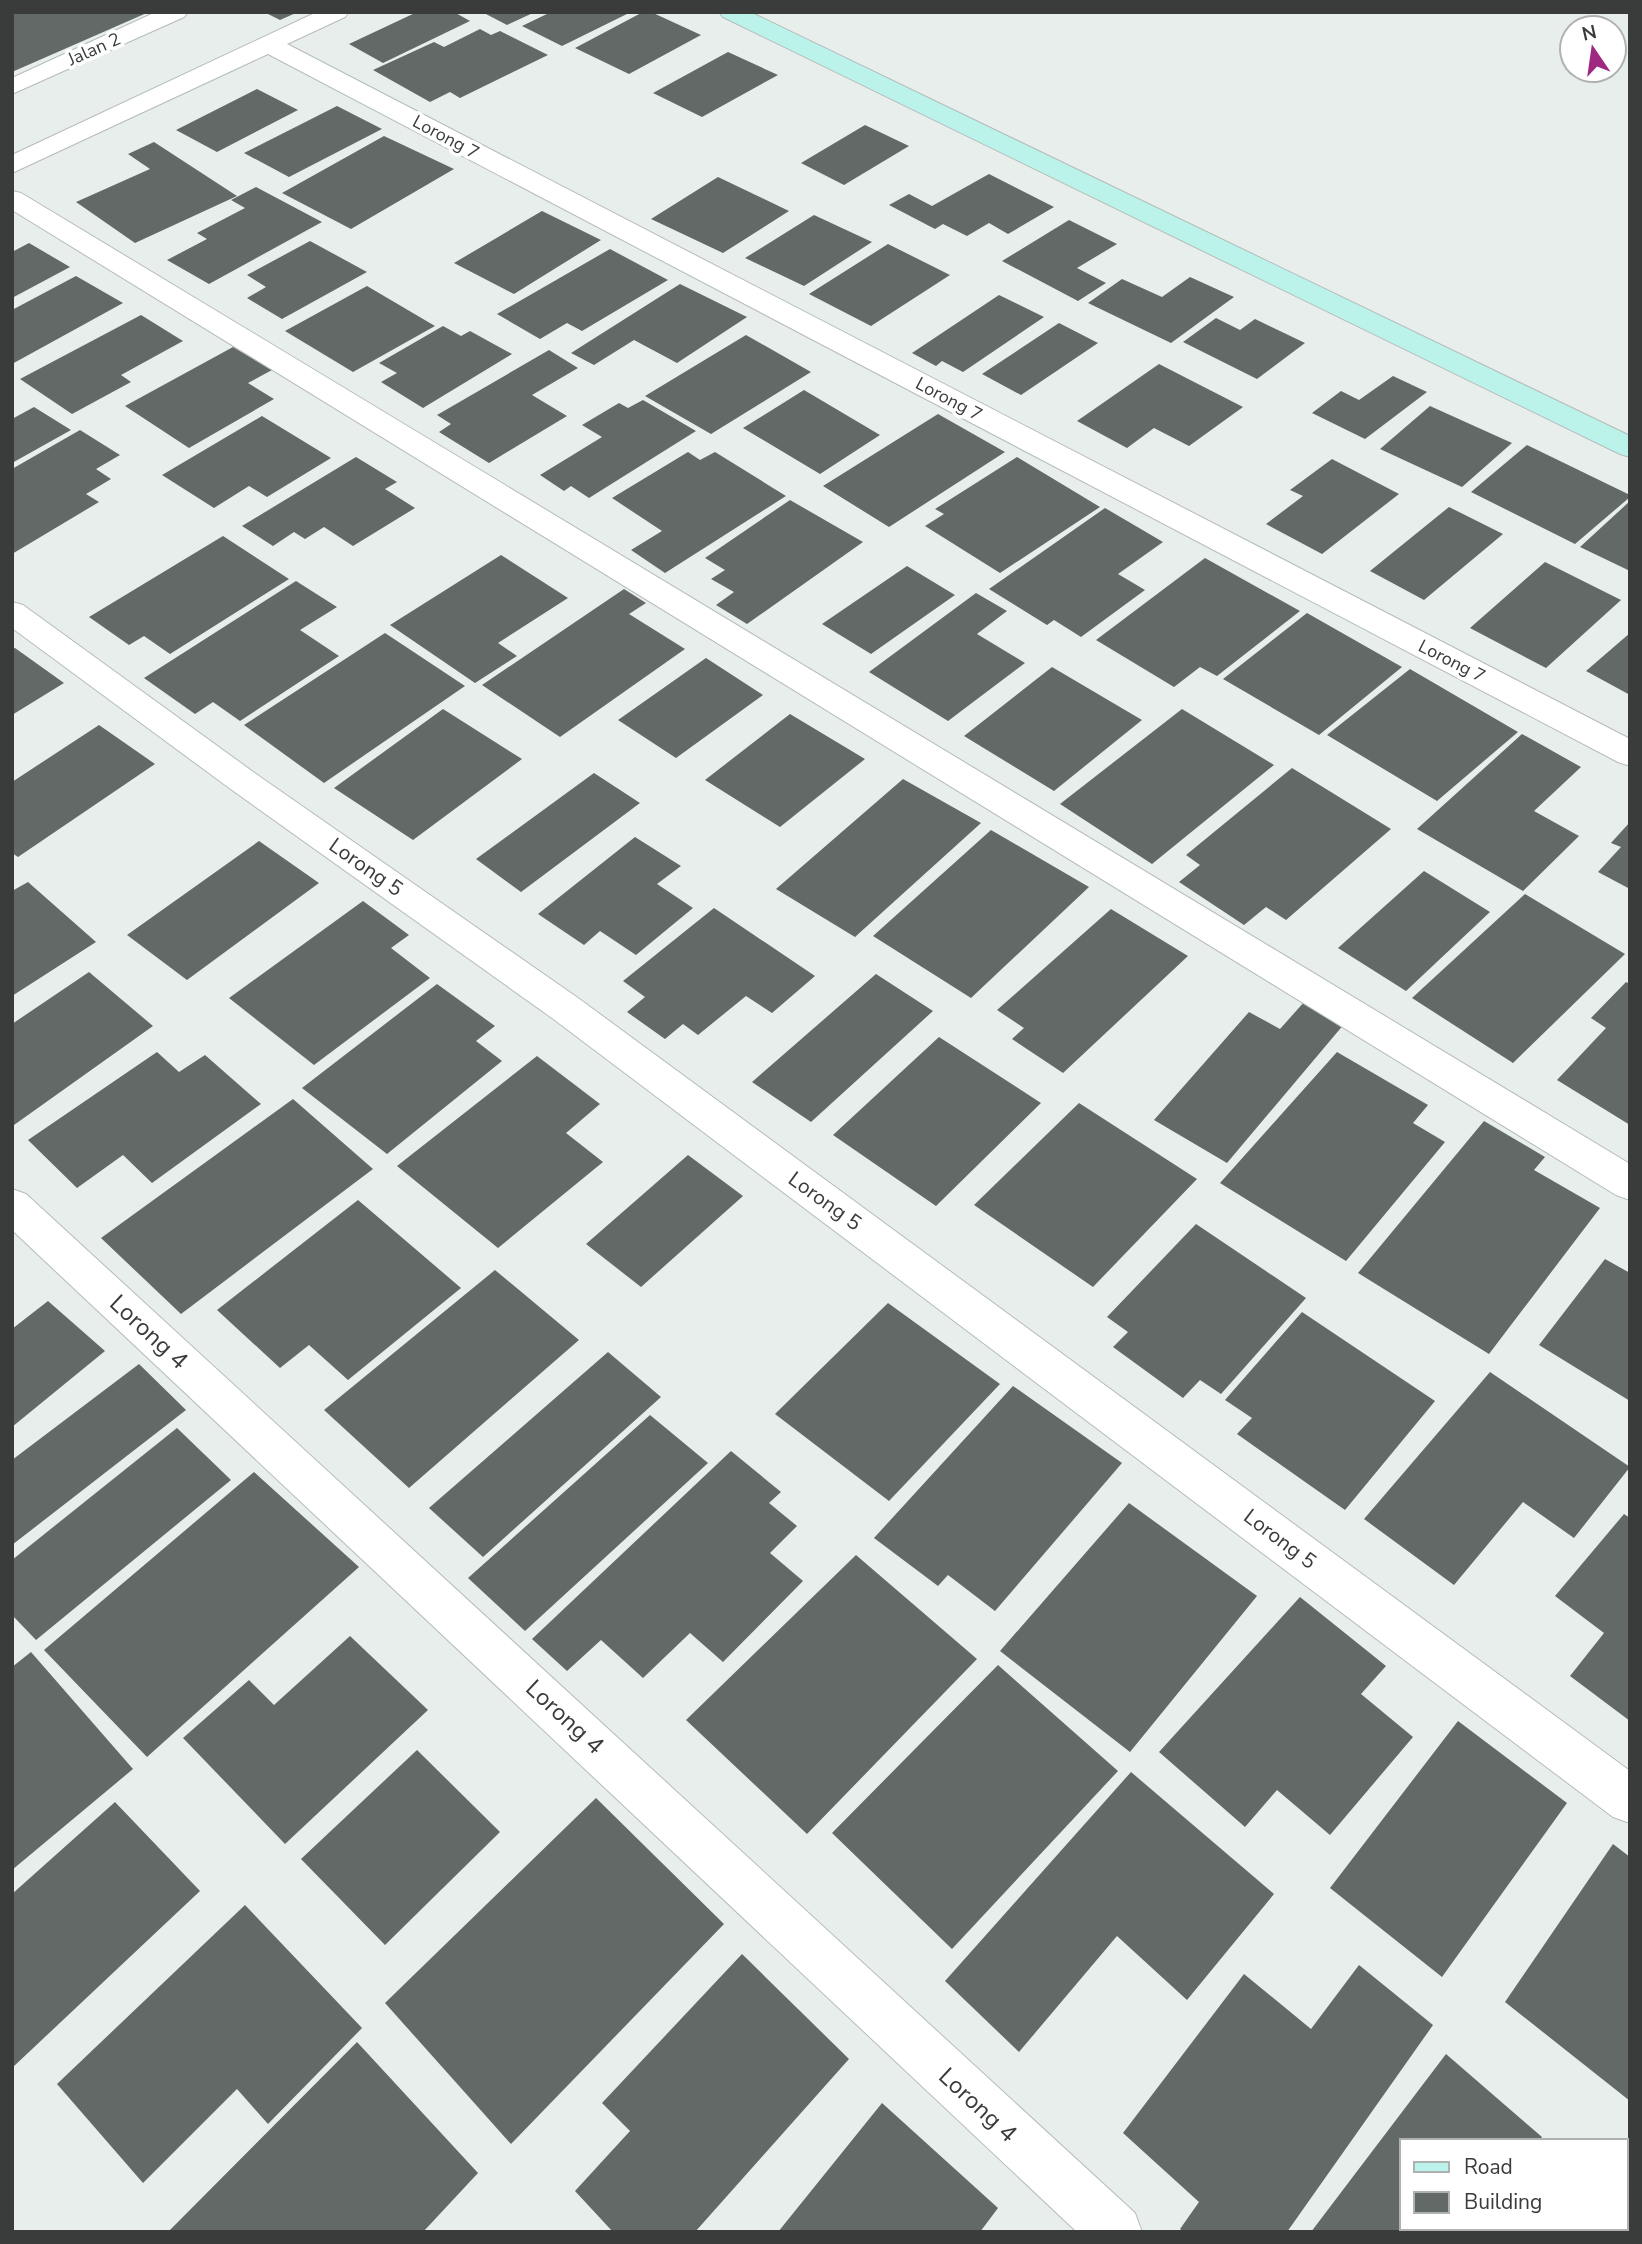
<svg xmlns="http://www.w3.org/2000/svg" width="1642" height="2244" font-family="'Nunito Sans',sans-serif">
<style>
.building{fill:#636967}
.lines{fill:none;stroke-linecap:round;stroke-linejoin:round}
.street-casing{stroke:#b5bcba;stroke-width:2}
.secondary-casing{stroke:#b5bcba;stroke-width:2}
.street{fill:#fff;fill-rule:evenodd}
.secondary{fill:#bbf2e9;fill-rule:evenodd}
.labels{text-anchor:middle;stroke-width:7;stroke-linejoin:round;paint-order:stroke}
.far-street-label{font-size:18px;fill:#393c3b;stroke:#fff}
.street-label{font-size:21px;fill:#393c3b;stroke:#fff}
.near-street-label{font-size:24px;fill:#393c3b;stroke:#fff}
</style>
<rect width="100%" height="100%" fill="#e7eeec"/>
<path class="building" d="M12 12H149L12 72Z
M264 12H298L280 20Z
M417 12H454L470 21 383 63 349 44Z
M482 12H535L507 25Z
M551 12H631L562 46 522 26Z
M643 12H651L701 35 629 74 575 48Z
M480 29 491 35 500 31 548 55 460 98 450 92 430 102 373 70 434 42 444 47Z
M728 52 778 75 702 117 653 93Z
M257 89 298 110 217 152 176 130Z
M337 106 382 129 289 177 244 153Z
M865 125 909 146 844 185 801 163Z
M384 136 454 169 351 229 282 193Z
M154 142 237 196 135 243 76 202 150 169 128 154Z
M989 174 1054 207 1008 234 989 223 967 236 943 224 935 229 889 205 909 194 932 206Z
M718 177 789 211 723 253 651 219Z
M256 187 322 222 209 284 167 260 207 239 197 233 245 208 231 200Z
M542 211 601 240 514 294 454 263Z
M814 215 872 242 804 286 745 258Z
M1069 220 1117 244 1077 268 1106 283 1078 301 1002 261Z
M310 241 367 272 282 319 247 298 266 287 247 275Z
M29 243 70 267 12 298V252Z
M888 244 950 275 871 326 809 294Z
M610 249 668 280 582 331 567 323 540 339 497 314Z
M76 276 123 303 12 364V310Z
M1190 277 1234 297 1171 343 1088 303 1122 279 1162 297Z
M680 284 747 317 677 363 634 340 594 365 571 353Z
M367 286 435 326 353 372 285 331Z
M999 295 1044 317 963 372 942 361 936 366 912 353Z
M141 315 183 341 121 375 131 382 72 414 20 379Z
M1216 318 1240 330 1255 319 1305 343 1257 379 1183 342Z
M1059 323 1098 343 1021 395 982 374Z
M443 326 461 336 470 331 512 354 423 408 381 382 397 373 379 363Z
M746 335 811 372 711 434 645 396Z
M233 347 272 370 248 383 274 399 189 448 125 406Z
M549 350 578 368 532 395 567 416 489 463 439 432 451 424 437 415Z
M1159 364 1243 407 1189 446 1154 428 1127 448 1077 421Z
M1393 376 1427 392 1365 439 1312 413 1341 391 1359 400Z
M804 390 880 435 820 474 743 428Z
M643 400 696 431 589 498 571 486 564 491 540 475 602 437 582 425 619 403 628 408Z
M1430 406 1512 443 1462 487 1380 449Z
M34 407 71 430 12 463V419Z
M938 414 1005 452 889 527 823 486Z
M262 416 331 458 267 497 249 486 214 508 162 475Z
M80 430 120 455 96 469 111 479 86 494 99 502 12 554V469Z
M1527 445 1630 495V497L1575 544 1471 492Z
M688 452 700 460 715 452 786 496 665 573 631 550 662 531 612 498Z
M356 457 397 482 385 489 415 508 353 546 324 527 305 539 294 532 273 546 242 526Z
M1017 457 1100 507 1000 573 925 526 944 514 935 509Z
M1332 459 1399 494 1322 554 1266 524 1303 496 1290 490Z
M790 500 863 542 747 624 716 605 734 592 711 579 725 570 705 558Z
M1630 501V571L1580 547Z
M1449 507 1503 534 1424 600 1370 571Z
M1105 508 1163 542 1118 574 1145 590 1081 637 1054 620 1047 625 989 589Z
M223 536 289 579 170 654 144 636 129 645 89 617Z
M501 555 568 598 498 643 517 656 475 683 390 625Z
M1205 558 1300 611 1217 676 1200 667 1174 687 1096 640Z
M1545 562 1621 600 1546 668 1470 628Z
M907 566 955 595 871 654 822 624Z
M296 581 337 607 300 630 339 656 240 721 213 702 195 714 144 678Z
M624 589 646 603 629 614 685 649 560 737 482 685Z
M976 593 1007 611 977 634 1025 663 948 721 869 672Z
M1307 613 1402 667 1319 735 1223 679Z
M385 633 465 686 324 783 244 725Z
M1630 633V695L1586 671Z
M15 648 64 683 12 715V649Z
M706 658 763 695 676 758 618 720Z
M1052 667 1142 720 1054 791 964 736Z
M1410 669 1518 732 1437 801 1327 735Z
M443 709 522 759 413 840 334 788Z
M1182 709 1274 765 1152 864 1060 804Z
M790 714 865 759 780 827 705 780Z
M99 725 155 764 18 857 12 853V782Z
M1522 734 1581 767 1534 811 1579 836 1523 891 1417 829Z
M1292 768 1391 829 1286 920 1266 907 1244 925 1179 882 1200 865 1186 855Z
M594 773 640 803 521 892 476 859Z
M903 779 981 823 855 937 776 889Z
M1630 822V889L1598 872 1621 847 1611 843Z
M991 830 1089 887 971 998 873 936Z
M635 837 681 866 657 884 693 908 636 955 600 931 584 945 538 914Z
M259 841 319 883 187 980 127 935Z
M1424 871 1490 912 1406 991 1338 948Z
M28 882 96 942 12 996V891Z
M1525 894 1625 954 1513 1063 1412 998Z
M363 901 409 935 391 948 430 978 314 1065 229 998Z
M714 908 815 976 772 1013 746 996 698 1035 683 1024 665 1039 627 1012 645 997 623 981Z
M1111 909 1188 956 1063 1073 1012 1039 1024 1028 997 1010Z
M89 972 153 1026 14 1125 12 1024Z
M876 974 933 1011 811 1122 752 1082Z
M1626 982 1630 984V1125L1557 1080 1606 1028 1591 1018Z
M437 984 495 1026 476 1041 502 1061 387 1154 302 1088Z
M1305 1001 1345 1023 1227 1163 1154 1120 1249 1012 1280 1029Z
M939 1037 1041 1103 936 1206 833 1135Z
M157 1052 179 1072 205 1055 261 1104 152 1183 123 1155 77 1188 28 1140Z
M1337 1052 1428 1105 1413 1123 1445 1142 1346 1261 1220 1183Z
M537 1056 600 1104 566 1133 603 1162 498 1248 397 1166Z
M293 1099 373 1169 181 1314 101 1238Z
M1079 1103 1197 1179 1093 1287 974 1205Z
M1484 1121 1545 1157 1534 1170 1600 1208 1489 1354 1358 1273Z
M688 1155 743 1196 641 1287 586 1244Z
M358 1200 461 1288 348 1380 309 1345 280 1368 217 1310Z
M1196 1224 1306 1298 1221 1394 1200 1380 1183 1398 1113 1347 1128 1332 1107 1317Z
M1605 1259 1630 1273V1401L1539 1345Z
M495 1270 579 1340 409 1488 324 1410Z
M48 1301 105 1351 12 1427V1329Z
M888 1303 1000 1384 889 1501 775 1414Z
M1302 1312 1435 1401 1345 1510 1237 1434 1252 1418 1225 1400Z
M608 1352 661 1397 483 1557 429 1508Z
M139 1364 186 1410 12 1545V1460Z
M1490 1372 1630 1467 1574 1538 1523 1502 1454 1585 1364 1519Z
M1013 1386 1122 1463 995 1611 948 1575 938 1586 874 1538Z
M650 1415 708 1463 525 1631 468 1578Z
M177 1428 231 1480 36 1640 12 1615V1560Z
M731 1451 781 1492 769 1503 797 1526 770 1553 803 1581 723 1662 690 1633 643 1678 601 1640 567 1671 532 1639Z
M254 1472 359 1567 147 1757 44 1650Z
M1129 1503 1257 1596 1130 1752 1000 1651Z
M1624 1514 1630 1518V1721L1570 1676 1604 1633 1555 1596Z
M856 1555 977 1659 807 1834 686 1720Z
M1300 1597 1386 1666 1361 1694 1413 1737 1330 1835 1277 1790 1245 1827 1159 1752Z
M350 1636 428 1710 285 1844 183 1738 249 1680 274 1705Z
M31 1652 133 1769 12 1870V1667Z
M998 1665 1118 1771 952 1949 832 1833Z
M1458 1721 1567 1803 1442 1977 1330 1888Z
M417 1750 500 1832 385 1945 301 1859Z
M1131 1772 1274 1894 1187 2000 1117 1936 1019 2052 945 1981Z
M596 1798 724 1924 511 2144 385 2003Z
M115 1802 200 1891 12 2068V1894Z
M1613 1844 1630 1857V2101L1505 2002Z
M245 1905 362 2028 268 2124 237 2089 143 2183 57 2084Z
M742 1954 849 2059 695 2232H613L575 2191 630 2131 602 2103Z
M1359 1965 1433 2025 1287 2232H1184L1180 2229 1199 2202 1123 2133 1244 1974 1311 2029Z
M357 2042 478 2173 423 2232H168Z
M1446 2054 1542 2137 1539 2141H1402V2228H1476L1474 2232H1311Z
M882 2103 998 2208 980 2232H778Z"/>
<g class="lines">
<defs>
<path id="street" d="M156 12H188L184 17 12 94V78Z
M317 12H349L345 17 287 44 1630 739V766L1618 762 268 54 12 173V155Z
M12 191 21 193 1630 1164V1200L1616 1195 12 210Z
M12 602 23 605 256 774 578 998 1630 1771V1823L1613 1817 552 1018 232 790 12 628Z
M12 1189 26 1194 1135 2213 1142 2232H1077L12 1230Z"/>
<path id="secondary" d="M719 12H750L1630 436V457L1620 454 723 17Z"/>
</defs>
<use href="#street" class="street-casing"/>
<use href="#secondary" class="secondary-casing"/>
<use href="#street" class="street"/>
<use href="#secondary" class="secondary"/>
</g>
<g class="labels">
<g class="far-street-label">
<text transform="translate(94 49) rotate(-24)" y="6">Jalan 2</text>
<text transform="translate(446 137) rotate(28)" y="6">Lorong 7</text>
<text transform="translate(949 399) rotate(28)" y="6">Lorong 7</text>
<text transform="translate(1452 661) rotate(27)" y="6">Lorong 7</text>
</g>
<g class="street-label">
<text transform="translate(366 867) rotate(35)" y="7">Lorong 5</text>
<text transform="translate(825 1201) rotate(36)" y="7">Lorong 5</text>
<text transform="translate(1280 1539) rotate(37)" y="7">Lorong 5</text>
</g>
<g class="near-street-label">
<text transform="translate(149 1332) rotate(43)" y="8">Lorong 4</text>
<text transform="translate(565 1717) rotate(43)" y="8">Lorong 4</text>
<text transform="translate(978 2105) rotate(43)" y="8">Lorong 4</text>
</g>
</g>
<rect width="1642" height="2244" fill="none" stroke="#393c3b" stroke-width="28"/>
<rect x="1400" y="2139" width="228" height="91" fill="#ffffff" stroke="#b0b1b1" stroke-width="2"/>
<rect x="1414" y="2162" width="35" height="10" fill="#bbf2e9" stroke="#b0b1b1" stroke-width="2"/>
<text x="1464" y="2174" font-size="21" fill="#393c3b">Road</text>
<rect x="1414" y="2192" width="35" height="21" fill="#636967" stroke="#b0b1b1" stroke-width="2"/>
<text x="1464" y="2209" font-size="21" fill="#393c3b">Building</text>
<g transform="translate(1593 49) rotate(347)"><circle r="33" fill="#ffffff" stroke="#b0b1b1" stroke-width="2"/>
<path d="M0-5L12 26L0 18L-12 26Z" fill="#9f2880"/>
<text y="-10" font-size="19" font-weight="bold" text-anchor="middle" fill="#393c3b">N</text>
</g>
</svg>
